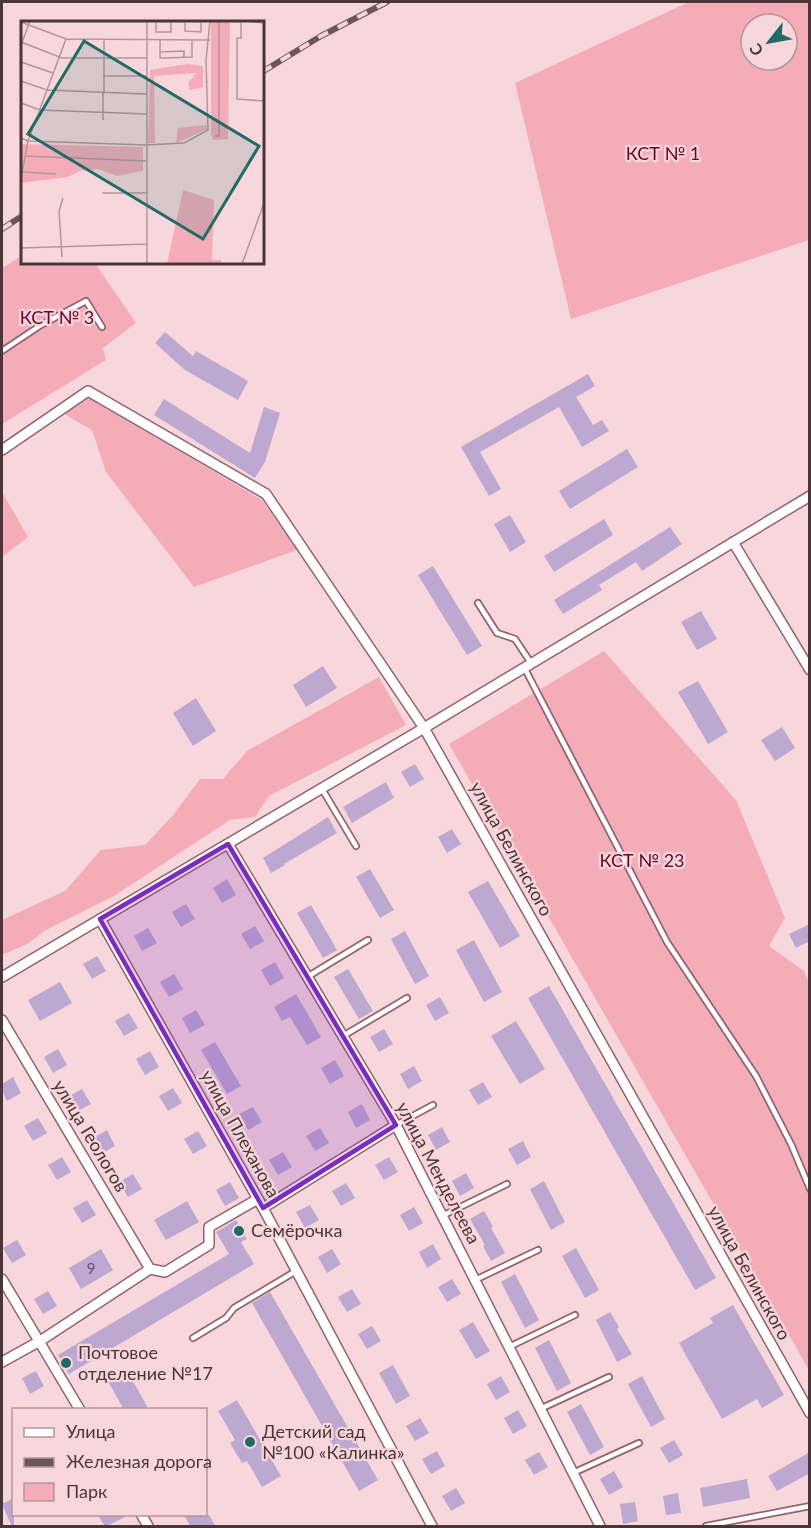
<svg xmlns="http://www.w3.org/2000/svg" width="811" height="1528" font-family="Lato,sans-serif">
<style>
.green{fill:#f4acb9;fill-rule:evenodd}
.building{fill:#bca8d1}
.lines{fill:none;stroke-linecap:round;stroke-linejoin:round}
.lane-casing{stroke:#92636c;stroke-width:8}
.street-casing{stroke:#92636c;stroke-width:12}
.lane{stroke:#fff;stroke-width:4.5}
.street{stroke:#fff;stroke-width:9}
.rail-casing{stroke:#6d555a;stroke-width:6}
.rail{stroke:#f8d7dc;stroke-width:4;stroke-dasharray:11;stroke-linecap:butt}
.marked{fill:#7b2cbf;fill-opacity:0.2;stroke:#7b2cbf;stroke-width:4.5;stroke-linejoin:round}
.poi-dot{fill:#206b64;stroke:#f8d7dc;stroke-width:2}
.labels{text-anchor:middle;stroke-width:4.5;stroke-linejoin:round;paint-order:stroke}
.number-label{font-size:15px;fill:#66525f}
.park-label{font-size:18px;fill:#68032a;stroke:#f8d7dc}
.street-label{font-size:18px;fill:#4a3539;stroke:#f8d7dc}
.poi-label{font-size:18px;fill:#4a3539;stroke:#f8d7dc;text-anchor:start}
.inset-road{fill:none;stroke:#b2969b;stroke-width:1.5}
.view{fill:#206b64;fill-opacity:0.15;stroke:#206b64;stroke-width:3}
.inset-edge{fill:none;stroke:#4a3539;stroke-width:3}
</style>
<rect width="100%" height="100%" fill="#f8d7dc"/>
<path class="green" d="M689 2H809V240L571 319 515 83ZM751 24H787V60H751Z
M22 256V262L95 263 136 323 103 348 106 360 2 424V268Z
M88 397 262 500 297 550 194 587 106 472 92 430 64 414Z
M2 492 28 537 2 557Z
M604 651 736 800 785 918 769 946 804 971 809 984V1370L449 744Z
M379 677 406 725 269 796 255 817 230 820 114 896 44 931 29 943 2 955V920L65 891 101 850 145 845 174 814 200 779H223L247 751Z"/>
<path class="building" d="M165 332 193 356 196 351 248 381 238 400 185 370 155 343Z
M588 374 595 386 576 397 593 425 602 420 609 431 582 447 559 407 480 452 501 489 489 496 461 447Z
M164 399 250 453 264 407 280 413 265 462 255 478 154 415Z
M627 449 638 467 570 509 559 491Z
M510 515 526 542 510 552 494 524Z
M604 519 613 535 554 572 544 556Z
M670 527 682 544 642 571 636 562 599 585 602 590 563 614 554 600Z
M433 566 482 646 467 655 418 575Z
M701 611 717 639 697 650 681 622Z
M323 666 337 688 306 707 293 685Z
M698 681 728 732 708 744 678 692Z
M196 698 216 731 193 746 173 713Z
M782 727 795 748 775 761 761 740Z
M415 764 424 779 410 787 401 772Z
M386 782 394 798 352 823 343 807Z
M328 817 337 833 284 864 285 865 271 873 263 858Z
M452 829 461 844 447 853 438 837Z
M370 869 394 910 380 918 356 877Z
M227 879 236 895 222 903 213 888Z
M488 881 520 936 500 948 468 892Z
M186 904 195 919 181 927 172 912Z
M311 905 337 950 323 958 297 913Z
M810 924V941L796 948 789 934Z
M255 926 264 941 250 949 241 934Z
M148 928 157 943 142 951 134 936Z
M405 931 429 976 415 984 391 939Z
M474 940 502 992 484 1002 456 950Z
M97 956 106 971 92 979 83 964Z
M275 962 284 978 270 986 261 970Z
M348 969 373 1011 359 1019 334 977Z
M174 974 183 989 169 997 160 982Z
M60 982 72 1003 40 1021 28 1000Z
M549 986 716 1278 695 1290 528 998Z
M296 994 321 1037 307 1045 290 1017 282 1021 274 1007Z
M440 997 449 1013 435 1021 426 1005Z
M196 1010 205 1025 190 1033 182 1018Z
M129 1013 138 1028 124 1036 115 1021Z
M516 1021 545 1069 520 1084 491 1036Z
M384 1029 393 1044 379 1052 370 1037Z
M215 1042 241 1086 227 1094 201 1050Z
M58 1049 67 1065 53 1073 44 1057Z
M150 1051 159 1067 145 1075 136 1059Z
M335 1060 344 1076 330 1084 321 1068Z
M414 1066 422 1081 408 1089 400 1074Z
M13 1077 21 1093 7 1101 2 1090V1084Z
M483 1082 492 1097 478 1105 469 1090Z
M173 1088 182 1103 168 1111 159 1096Z
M82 1089 91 1104 76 1112 68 1097Z
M362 1104 370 1120 356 1128 348 1112Z
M253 1107 262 1122 248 1130 239 1114Z
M38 1118 47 1133 33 1141 24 1126Z
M442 1127 450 1142 436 1150 428 1135Z
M320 1128 329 1143 315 1151 306 1136Z
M107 1130 115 1146 101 1154 93 1138Z
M198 1131 207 1146 193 1154 184 1139Z
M523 1141 531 1157 517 1165 508 1149Z
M283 1152 292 1167 278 1175 269 1160Z
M62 1157 71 1172 57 1180 48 1165Z
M389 1157 398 1172 384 1180 375 1165Z
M466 1173 474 1188 460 1196 452 1181Z
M133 1174 142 1189 128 1197 119 1182Z
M544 1181 565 1222 551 1230 530 1189Z
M230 1182 239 1198 225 1206 216 1190Z
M346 1183 355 1198 341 1206 332 1191Z
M87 1200 96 1215 82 1223 73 1208Z
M187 1201 199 1222 166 1240 154 1220Z
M310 1205 319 1220 305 1228 296 1212Z
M414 1207 423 1223 409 1231 400 1215Z
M484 1211 493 1227 491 1228 505 1253 491 1261 483 1246 485 1245 470 1219Z
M236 1220 247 1239 241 1242 254 1264 69 1374 58 1355 229 1254 216 1232Z
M17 1240 26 1255 12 1263 3 1248Z
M433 1244 441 1259 427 1268 419 1252Z
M576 1248 599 1290 585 1298 562 1256Z
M101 1249 113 1270 81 1289 69 1268Z
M332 1249 341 1264 327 1273 318 1257Z
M515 1274 539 1320 525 1328 501 1282Z
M452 1279 461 1294 447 1302 438 1287Z
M352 1289 361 1304 347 1312 338 1297Z
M48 1291 57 1306 43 1314 34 1299Z
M270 1292 378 1480 359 1491 252 1303Z
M733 1305 784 1395 762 1408 757 1399 722 1419 679 1343 713 1323 710 1318Z
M610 1312 619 1327 617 1329 632 1354 617 1362 596 1320Z
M473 1322 490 1351 476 1359 459 1330Z
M372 1326 381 1341 367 1349 358 1334Z
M549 1340 571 1383 557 1391 535 1348Z
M393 1365 410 1396 396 1404 379 1373Z
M127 1370 149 1410H124L108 1381Z
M36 1371 44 1386 30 1394 22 1378Z
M501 1376 510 1392 496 1400 487 1384Z
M642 1376 665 1419 651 1427 628 1384Z
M237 1400 281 1476 262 1487 247 1461 242 1463 230 1443 235 1440 218 1411Z
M581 1404 604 1447 590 1455 567 1412Z
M518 1410 527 1426 513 1434 504 1418Z
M420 1418 429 1433 415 1441 406 1426Z
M674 1440 683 1455 669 1463 660 1448Z
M437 1451 445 1466 431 1474 422 1459Z
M539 1452 548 1467 534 1475 525 1460Z
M810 1452V1473L777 1491 768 1476Z
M614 1471 623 1487 609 1495 600 1479Z
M747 1479 750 1498 703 1507 700 1488Z
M456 1488 465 1503 451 1511 442 1496Z
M678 1493 681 1513 666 1515 663 1496Z
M14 1498V1527H12L2 1504Z
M635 1502 638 1521 623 1524 620 1504Z
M98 1515H129L105 1527Z
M184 1515H209L216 1527H191Z"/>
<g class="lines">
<defs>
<path id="lane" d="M2 351 41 325 86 301 102 327
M478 603 497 633 515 639 531 663
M525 669 667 942 756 1076 791 1144 810 1189
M322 789 356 846
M307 977 368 940
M343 1036 407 998
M396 1125 433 1105
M442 1216 507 1184
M475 1280 538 1250
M193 1338 226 1318 234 1308 296 1271
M509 1347 575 1315
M540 1409 609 1377
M573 1473 639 1443
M706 1526 810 1506"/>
<path id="street" d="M2 450 88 391 266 494 424 728 810 1413
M733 542 810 670
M228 844 396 1125 600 1526
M100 919 263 1208 432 1526
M2 977 424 728 810 496
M2 1020 150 1269
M263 1208 396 1125
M2 1279 80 1410
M2 1362 40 1341 150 1269 165 1272 209 1245V1227L258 1199
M141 1514 148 1526"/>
</defs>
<use href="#lane" class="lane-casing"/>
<use href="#street" class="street-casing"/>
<use href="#lane" class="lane"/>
<use href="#street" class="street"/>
<defs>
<path id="rail" d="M262 72 321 36 387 2
M2 229 22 216"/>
</defs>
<use href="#rail" class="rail-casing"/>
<use href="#rail" class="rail"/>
</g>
<path class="marked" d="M228 844 396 1125 263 1208 100 919Z"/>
<g class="poi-dot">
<circle cx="239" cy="1231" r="6"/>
<circle cx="66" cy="1363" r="6"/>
<circle cx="250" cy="1442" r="6"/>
</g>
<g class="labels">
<g class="number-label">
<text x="91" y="1274">9</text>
</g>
<g class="park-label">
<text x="663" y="160">КСТ № 1</text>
<text x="57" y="324">КСТ № 3</text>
<text x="642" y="867">КСТ № 23</text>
</g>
<g class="street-label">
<text transform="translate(511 849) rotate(61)" y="6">улица Белинского</text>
<text transform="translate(240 1134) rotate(61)" y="6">улица Плеханова</text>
<text transform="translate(90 1136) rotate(59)" y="6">улица Геологов</text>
<text transform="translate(438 1173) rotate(62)" y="6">улица Менделеева</text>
<text transform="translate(749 1273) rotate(61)" y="6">улица Белинского</text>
</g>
<g class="poi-label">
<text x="251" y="1237">Семёрочка</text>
<text x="78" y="1359">Почтовое<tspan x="78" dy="21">отделение №17</tspan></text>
<text x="262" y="1438">Детский сад<tspan x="262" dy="21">№100 «Калинка»</tspan></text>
</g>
</g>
<g transform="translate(21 21)">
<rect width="243" height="243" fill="#f8d7dc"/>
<path d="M190 0H209L207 118 192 119 190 113ZM166 43 182 45V66L169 69 167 62 175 52 133 55 134 122H127L129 49ZM186 104 187 108 155 122 157 107ZM0 123 122 126V150L96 155 77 148 59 150 47 156 0 162ZM162 169 193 179 191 239H200V243H146Z" fill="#f4acb9"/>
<path class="inset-road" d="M135 0V11H150V0M164 0V10L180 11V0M220 0V17H216V78L243 80M225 0 243 2M0 1 45 18 189 19M83 18V72M139 19V37H143L171 36V19M0 21 41 37H126M0 24 9 0M139 31 163 30V36M0 41 32 52M82 55H126M0 60 26 69 125 73M82 72V99M0 82 19 89 126 93M194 115H198V0M0 117 7 120 125 124 163 122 187 109 185 39 189 0M5 135 125 140M1 151 35 153M0 157 7 120 45 18M81 172H126M0 227 126 223M41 236 38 190 42 177M126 243V0M221 243 243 182"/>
<path class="view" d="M63 20 238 125 182 218 7 113Z"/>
<rect width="243" height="243" class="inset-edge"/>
</g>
<rect width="811" height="1528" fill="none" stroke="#4a3539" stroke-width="6"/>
<rect x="12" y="1408" width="195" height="108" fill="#f8d7dc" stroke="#b2969b" stroke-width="1.5"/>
<rect x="24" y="1428" width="30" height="9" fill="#ffffff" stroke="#b2969b" stroke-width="1.5"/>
<text x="66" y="1438" font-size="18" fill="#4a3539">Улица</text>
<rect x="24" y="1458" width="30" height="9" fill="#6d555a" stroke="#b2969b" stroke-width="1.5"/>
<text x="66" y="1468" font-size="18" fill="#4a3539">Железная дорога</text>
<rect x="24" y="1483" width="30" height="18" fill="#f4acb9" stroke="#b2969b" stroke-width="1.5"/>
<text x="66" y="1498" font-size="18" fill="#4a3539">Парк</text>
<g transform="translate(769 42) rotate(239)"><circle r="28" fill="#f8d7dc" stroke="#b2969b" stroke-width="1.5"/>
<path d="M0-4.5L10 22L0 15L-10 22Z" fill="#206b64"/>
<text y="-9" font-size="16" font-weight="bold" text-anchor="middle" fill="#4a3539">С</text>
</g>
</svg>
